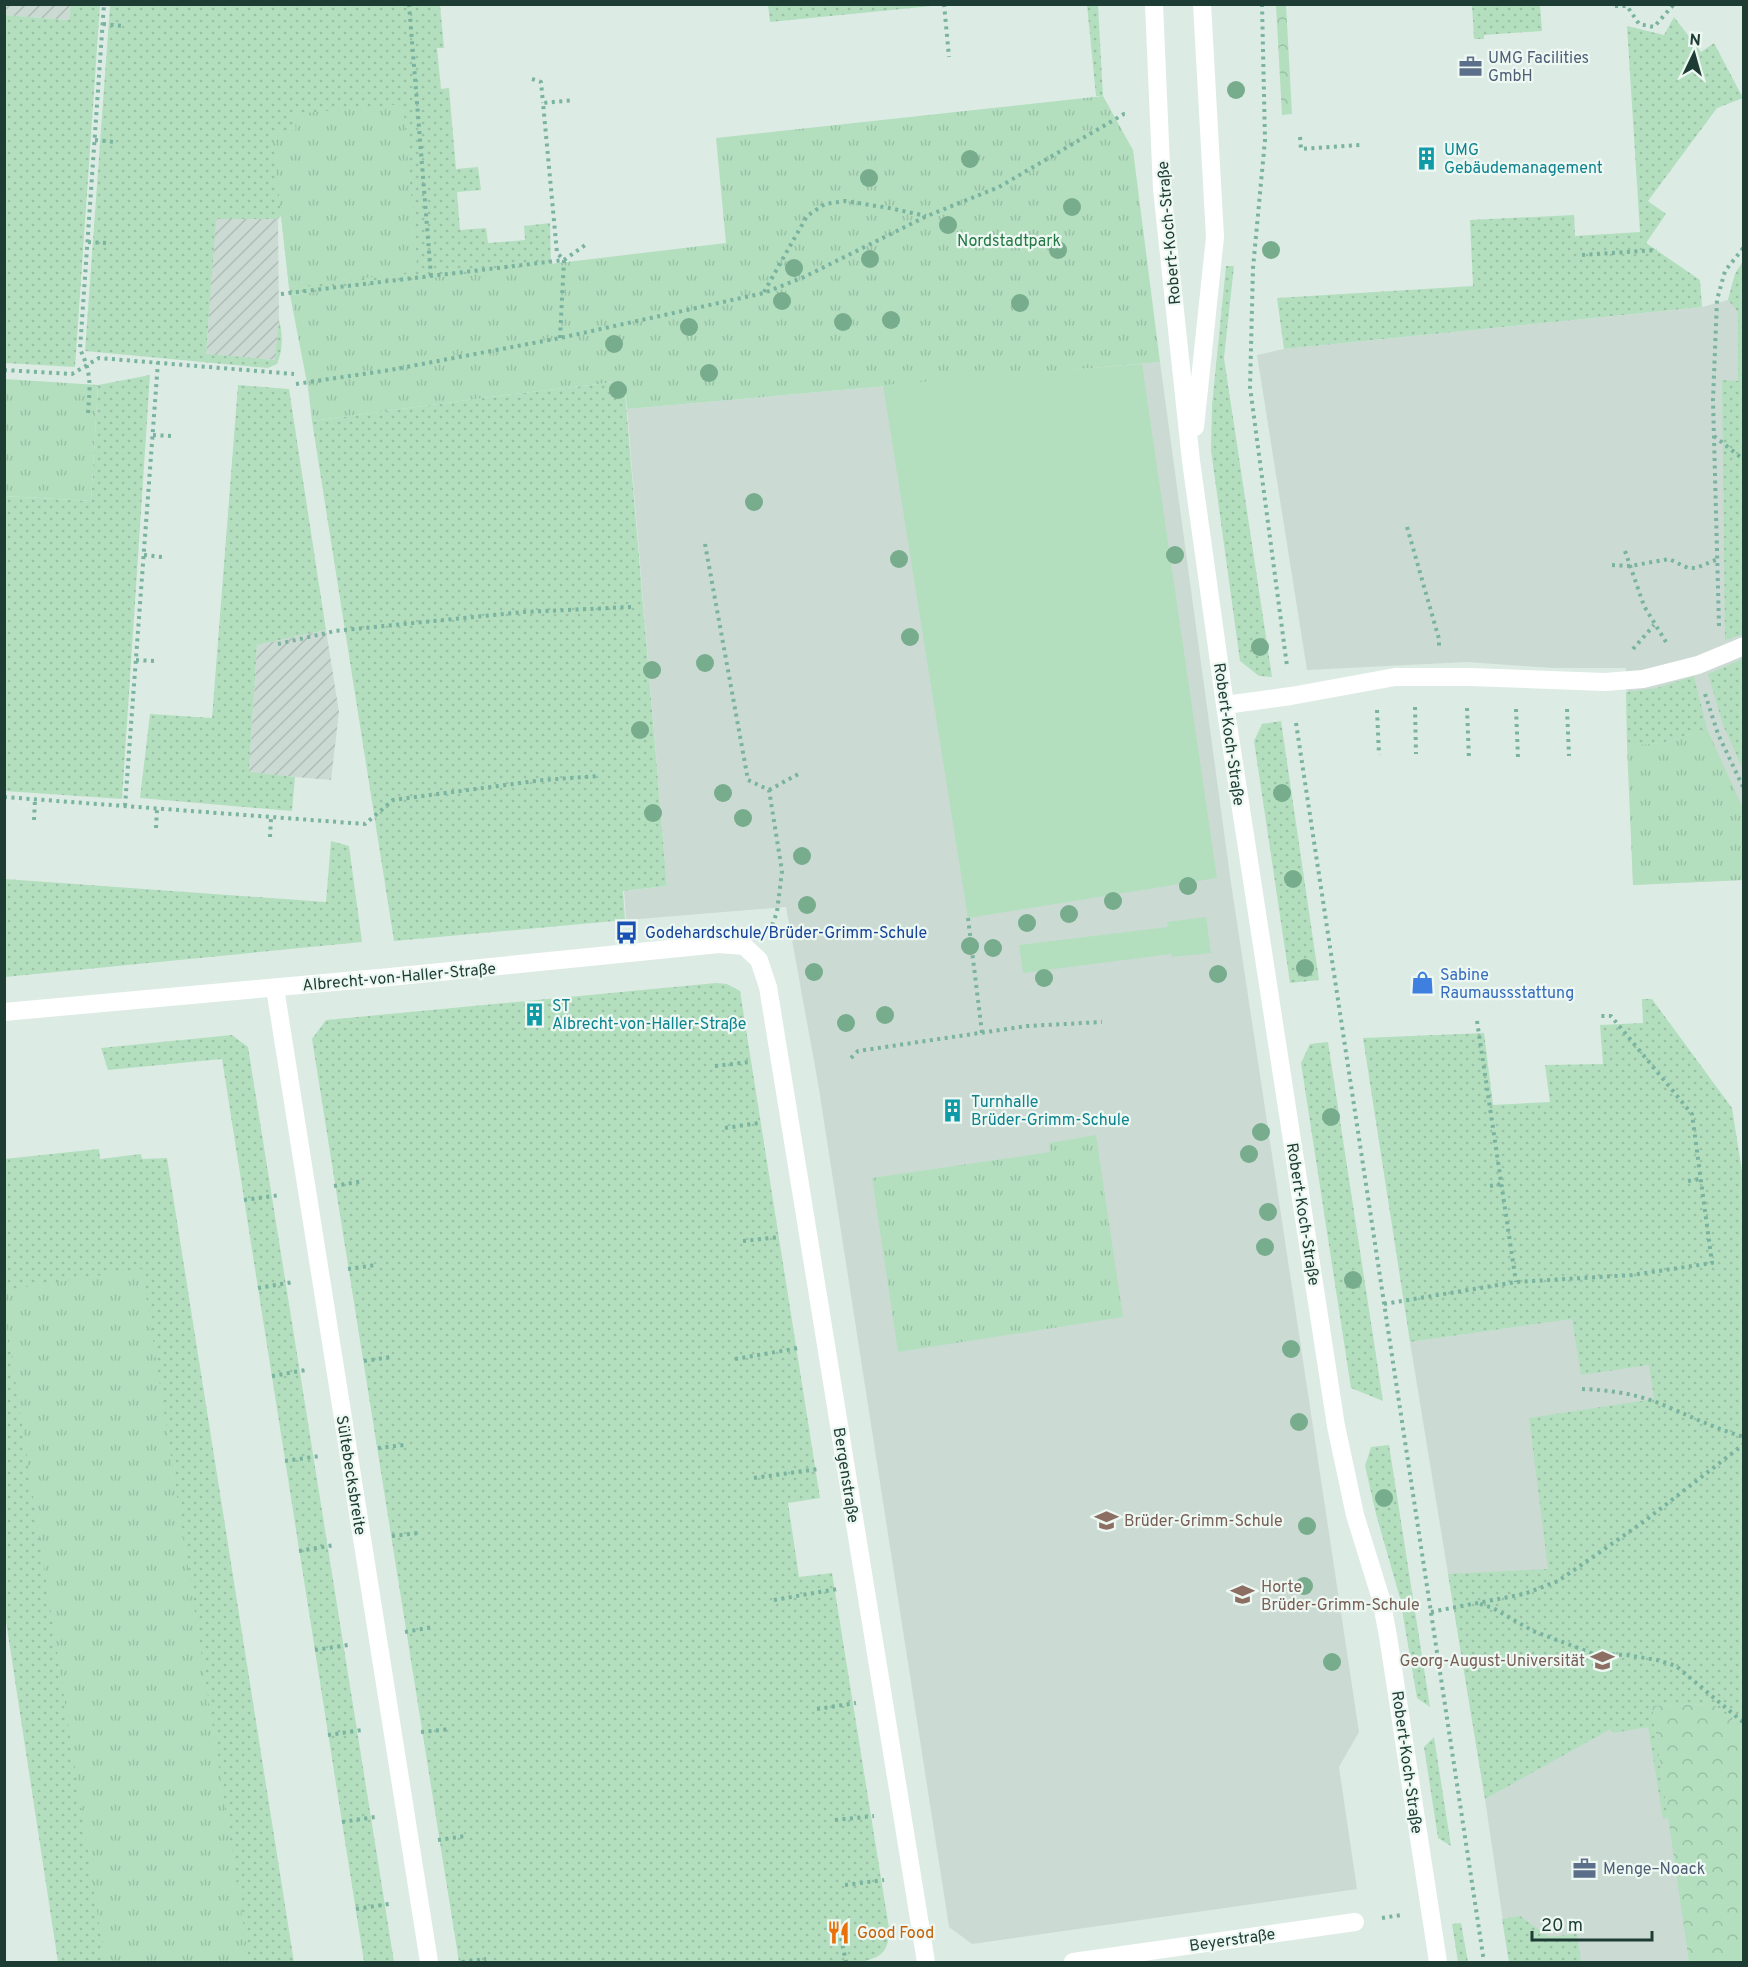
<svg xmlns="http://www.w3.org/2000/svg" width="1748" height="1967" font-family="Overpass,sans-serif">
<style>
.built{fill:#cbdbd4}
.industrial{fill:url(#industrial-furrows)}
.grass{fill:url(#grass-dots)}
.forest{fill:url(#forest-crowns)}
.park{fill:url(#park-tufts)}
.pitch{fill:#b3dfbf}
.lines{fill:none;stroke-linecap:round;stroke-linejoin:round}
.path{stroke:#7ab3a0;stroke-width:4;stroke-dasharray:3 4.5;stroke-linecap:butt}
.minor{stroke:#fff;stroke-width:18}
.tree{fill:#77ac8c}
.labels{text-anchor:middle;stroke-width:4.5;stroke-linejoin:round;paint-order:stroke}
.service-label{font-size:16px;fill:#4e5e75;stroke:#eef8f3;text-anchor:start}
.culture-label{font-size:16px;fill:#0d838f;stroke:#eef8f3;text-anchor:start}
.street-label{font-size:16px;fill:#1d3c34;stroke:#eef8f3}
.park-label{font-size:16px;fill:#237843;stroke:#eef8f3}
.transit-label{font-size:16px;fill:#164399;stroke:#eef8f3;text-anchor:start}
.shop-label{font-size:16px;fill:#366cbe;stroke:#eef8f3;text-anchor:start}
.education-label{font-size:16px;fill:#785e54;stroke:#eef8f3;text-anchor:start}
.food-label{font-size:16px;fill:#c56008;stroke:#eef8f3;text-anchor:start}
</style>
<defs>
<pattern id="industrial-furrows" width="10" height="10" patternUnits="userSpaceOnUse" patternTransform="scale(1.5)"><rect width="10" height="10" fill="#cbdbd4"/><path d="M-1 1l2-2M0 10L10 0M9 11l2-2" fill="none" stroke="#aebdb7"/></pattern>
<pattern id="grass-dots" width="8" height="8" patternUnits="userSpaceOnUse" patternTransform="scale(1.5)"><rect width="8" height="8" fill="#b3dfbf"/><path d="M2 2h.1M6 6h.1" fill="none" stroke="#9ac0a5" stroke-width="1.8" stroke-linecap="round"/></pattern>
<pattern id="forest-crowns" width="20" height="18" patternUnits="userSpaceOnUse" patternTransform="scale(1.5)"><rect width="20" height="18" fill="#b3dfbf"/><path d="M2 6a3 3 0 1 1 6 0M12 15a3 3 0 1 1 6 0" fill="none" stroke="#9ac0a5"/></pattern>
<pattern id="park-tufts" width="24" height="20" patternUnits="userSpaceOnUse" patternTransform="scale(1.5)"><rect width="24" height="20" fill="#b3dfbf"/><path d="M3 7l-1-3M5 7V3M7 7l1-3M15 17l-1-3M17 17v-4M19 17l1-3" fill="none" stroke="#9ac0a5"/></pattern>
</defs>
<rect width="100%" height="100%" fill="#ddebe5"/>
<path class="built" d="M1743 261V880L1633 885 1626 668H1552L1467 662 1307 670 1257 355 1284 349 1702 307 1728 300 1735 274Z
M1160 362 1230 876 1359 1732 1339 1767 1357 1889 972 1944 949 1927 818 1083 786 907 626 920 624 891 667 886 627 409Z
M1618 1312 1743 1337V1962H1509L1485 1799 1410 1342Z"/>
<path class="industrial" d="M5 5H71L70 20 5 15Z
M215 219H278L279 320 276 360 206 355Z
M326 630 339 712 331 780 249 773 257 645Z"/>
<path class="grass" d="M71 5H100L75 367 5 363V15L69 20Z
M110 5H440L444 48H437L441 89 449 88 456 169 478 167 481 190 457 192 460 230 486 228 488 243 525 240 524 226 550 223 551 265 290 295 281 216 278 219H216L206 354 275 360 279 320C283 335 283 350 277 364L268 368 85 351Z
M768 5V4L942 5 770 22Z
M1087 5H1098L1103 96H1096Z
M1472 5H1540L1542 31 1484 35V39H1474Z
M1674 17 1701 52 1714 43 1743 98 1717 108 1648 201 1666 214 1646 243 1700 280 1702 307 1284 349 1277 298 1473 286 1470 220 1574 215 1575 236 1640 232 1627 26 1664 35Z
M1743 261 1744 634 1725 640 1722 380 1738 381V312L1728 300 1735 274Z
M1226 266H1234L1224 358 1272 677 1259 676 1240 661 1211 450 1212 405Z
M150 375 122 799 5 791 4 496 91 501 98 385Z
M624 381 667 886 623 891 625 920 394 941 312 421 505 395Z
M238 385 289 389 326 630 257 645 249 772 295 777 292 811 140 798 150 714 212 718Z
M1743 659V770L1723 725 1708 674Z
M1694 676 1707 729 1662 743 1627 746 1626 692 1657 688Z
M1281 721 1319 980 1290 983 1254 741 1262 724Z
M331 841 349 846 362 942 5 977V879L326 902Z
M716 983 727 984 740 991 820 1498 788 1503 799 1577 832 1573 889 1928C889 1951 883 1957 861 1962H459L312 1039 326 1020Z
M1642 999H1652L1732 1108 1744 1184 1743 1729 1713 1704 1652 1706 1668 1818 1663 1819 1648 1727 1613 1733 1611 1729 1485 1799 1448 1574 1548 1569 1529 1418 1654 1399 1649 1365 1581 1375 1572 1319 1410 1342 1363 1038 1484 1033 1493 1105 1550 1102 1545 1065 1603 1064 1600 1025 1643 1023Z
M232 1035 248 1047 394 1962H364L222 1059 108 1070 101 1048Z
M1328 1042 1383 1401 1351 1388 1301 1063 1310 1044Z
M99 1149 100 1159 141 1154 142 1159 167 1158 294 1962H58L5 1615 4 1159Z
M1389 1445 1430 1707 1417 1698 1400 1598 1376 1514 1365 1466 1371 1447Z
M1434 1737 1451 1846 1438 1838 1424 1747Z
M1520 1916 1549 1937 1577 1934 1581 1962H1509L1502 1919Z
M1461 1923 1468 1962H1458L1452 1924Z"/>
<path class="forest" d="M1276 5H1286L1292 114 1282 115Z
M1713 1704 1743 1729V1962H1689L1652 1706Z"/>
<path class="park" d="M1103 96 1133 150 1160 362 627 409 624 381 505 395 312 421 308 388 290 295 726 243 716 138Z
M403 104 418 271 289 288 272 132 296 130 294 114Z
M5 379 98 385 91 501 5 496Z
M1707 729 1743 808V880L1633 885 1627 746 1662 743Z
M1096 1135 1123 1317 898 1352 872 1178 1050 1152 1049 1143Z
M142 1269 249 1962H105L5 1314V1290Z"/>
<path class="pitch" d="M1142 364 1217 878 968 918 883 385Z
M1206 917 1211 953 1172 957 1171 954 1023 973 1019 945 1168 927 1167 922Z"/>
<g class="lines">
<path class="path" d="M409 4 431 276
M944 4 949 57
M1262 4 1265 140 1253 268 1250 387 1287 666
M1615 6H1627L1639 24 1654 27 1674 4
M103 24 123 26
M532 79 541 82 543 103
M1300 137 1301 149 1360 145
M95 140 114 142
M88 242 106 243
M1582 255 1657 250
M764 292 807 216 825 204 845 201 889 208 926 216
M281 294 564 260 588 243
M560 338 564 260 557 253 543 103 574 100
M4 370 72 374 99 358 294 374
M296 384 390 370 560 338 764 293 804 277 927 216 999 187 1124 114H1128
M88 413C90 386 92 374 80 349L104 4
M153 435 171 436
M1714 436 1744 460
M1407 527 1439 639V649
M705 544 748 780 769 790 782 871 777 912 770 931
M1625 551 1644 606 1666 642
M144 555 162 557
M1612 565 1630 566 1669 559 1688 568H1696L1718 559
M1719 626 1713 400 1717 300 1725 271 1744 247
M278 644 335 631 524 612 631 607
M1633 649 1654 625
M136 660 154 661
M1705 694 1718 734 1744 789
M1415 707 1416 754
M1467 708 1469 760
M1516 709 1518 758
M1567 709 1569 756
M1377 710 1379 755
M1296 723 1484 1962
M769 790 802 772
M4 797 365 824 393 800 543 780 599 776
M125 806 158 362
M34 820 35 799
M156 828 157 809
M270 837 271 818
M968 918 982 1033
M1477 1021 1516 1282
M851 1058 858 1051 1027 1026 1102 1022
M715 1066 749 1062
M725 1128 759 1123
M1688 1181 1700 1179
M334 1186 363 1181
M1490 1186 1502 1184
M244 1200 280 1195
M743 1241 780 1237
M348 1269 376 1265
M258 1288 293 1282
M1384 1304 1516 1282 1632 1275 1712 1263 1692 1114 1611 1016H1601
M735 1359 799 1348
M364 1361 391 1357
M272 1376 306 1370
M1582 1389C1607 1390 1632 1393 1656 1402 1686 1414 1713 1428 1744 1437
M378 1448 404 1445
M285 1461 320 1456
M754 1478 818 1469
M392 1536 418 1533
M299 1551 335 1545
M774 1600 837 1589
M1480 1604 1493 1608 1533 1631 1594 1654 1627 1655 1657 1660 1676 1666 1744 1723
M1431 1612 1524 1594 1558 1581 1642 1523 1744 1444
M405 1632 433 1627
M315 1650 348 1645
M817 1709 856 1703
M421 1732 450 1729
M328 1735 362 1730
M835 1820 874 1816
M342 1822 375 1817
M438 1840 466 1836
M845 1885 884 1880
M356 1909 389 1904
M1382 1918 1401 1915
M841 1938 846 1962
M462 1962 486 1959"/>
<path class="minor" d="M1154 4 1162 189 1191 461 1225 705 1336 1426 1355 1515 1381 1599 1388 1636 1438 1962
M1195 427 1215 237 1202 4
M1225 705 1291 696 1395 677H1470L1605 682 1643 679 1698 665 1744 646
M275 988 429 1962
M4 1012 390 977 719 944 744 946 759 960 768 987 926 1962
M1073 1962 1355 1922"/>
</g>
<g class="tree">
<circle cx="1236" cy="90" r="9"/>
<circle cx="970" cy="159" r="9"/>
<circle cx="869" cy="178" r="9"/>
<circle cx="1072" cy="207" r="9"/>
<circle cx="948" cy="225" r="9"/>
<circle cx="1058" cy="250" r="9"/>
<circle cx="1271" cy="250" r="9"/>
<circle cx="870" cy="259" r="9"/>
<circle cx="794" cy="268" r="9"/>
<circle cx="782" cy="301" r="9"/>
<circle cx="1020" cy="303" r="9"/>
<circle cx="891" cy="320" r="9"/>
<circle cx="843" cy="322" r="9"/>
<circle cx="689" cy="327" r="9"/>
<circle cx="614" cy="344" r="9"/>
<circle cx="709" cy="373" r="9"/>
<circle cx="618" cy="390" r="9"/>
<circle cx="754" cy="502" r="9"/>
<circle cx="1175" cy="555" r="9"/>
<circle cx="899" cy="559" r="9"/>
<circle cx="910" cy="637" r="9"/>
<circle cx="1260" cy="647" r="9"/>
<circle cx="705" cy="663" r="9"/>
<circle cx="652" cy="670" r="9"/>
<circle cx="640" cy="730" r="9"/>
<circle cx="723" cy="793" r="9"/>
<circle cx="1282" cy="793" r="9"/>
<circle cx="653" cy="813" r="9"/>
<circle cx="743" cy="818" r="9"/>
<circle cx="802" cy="856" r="9"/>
<circle cx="1293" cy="879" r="9"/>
<circle cx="1188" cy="886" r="9"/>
<circle cx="1113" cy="901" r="9"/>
<circle cx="807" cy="905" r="9"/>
<circle cx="1069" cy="914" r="9"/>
<circle cx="1027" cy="923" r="9"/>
<circle cx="970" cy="946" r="9"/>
<circle cx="993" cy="948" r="9"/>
<circle cx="1305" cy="968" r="9"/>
<circle cx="814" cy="972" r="9"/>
<circle cx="1218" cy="974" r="9"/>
<circle cx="1044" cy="978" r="9"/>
<circle cx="885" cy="1015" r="9"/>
<circle cx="846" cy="1023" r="9"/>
<circle cx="1331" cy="1117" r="9"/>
<circle cx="1261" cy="1132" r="9"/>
<circle cx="1249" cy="1154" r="9"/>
<circle cx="1268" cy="1212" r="9"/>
<circle cx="1265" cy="1247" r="9"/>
<circle cx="1353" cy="1280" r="9"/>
<circle cx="1291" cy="1349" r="9"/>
<circle cx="1299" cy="1422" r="9"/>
<circle cx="1384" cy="1498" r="9"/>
<circle cx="1307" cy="1526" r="9"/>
<circle cx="1304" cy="1586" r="9"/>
<circle cx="1332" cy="1662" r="9"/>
</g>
<defs>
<symbol id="office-bare" viewBox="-9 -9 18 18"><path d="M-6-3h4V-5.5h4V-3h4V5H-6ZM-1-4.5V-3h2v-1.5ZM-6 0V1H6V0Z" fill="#5c6f8a" stroke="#eef8f3" stroke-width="2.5" paint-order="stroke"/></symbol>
<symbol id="building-bare" viewBox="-9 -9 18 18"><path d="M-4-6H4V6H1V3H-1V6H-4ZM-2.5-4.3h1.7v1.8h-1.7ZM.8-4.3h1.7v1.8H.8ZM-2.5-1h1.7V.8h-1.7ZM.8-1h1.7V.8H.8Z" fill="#0f9aa8" stroke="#eef8f3" stroke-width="2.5" paint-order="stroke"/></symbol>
<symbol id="bus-bare" viewBox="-9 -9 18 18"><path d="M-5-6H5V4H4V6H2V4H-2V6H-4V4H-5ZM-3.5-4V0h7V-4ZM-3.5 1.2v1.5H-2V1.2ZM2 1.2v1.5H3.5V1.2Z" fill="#1a4fb4" stroke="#eef8f3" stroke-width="2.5" paint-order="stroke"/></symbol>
<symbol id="shop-bare" viewBox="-9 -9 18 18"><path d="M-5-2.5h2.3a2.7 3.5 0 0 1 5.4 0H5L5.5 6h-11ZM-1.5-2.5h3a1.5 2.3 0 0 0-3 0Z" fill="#3f7fe0" stroke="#eef8f3" stroke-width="2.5" paint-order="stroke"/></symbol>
<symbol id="school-bare" viewBox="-9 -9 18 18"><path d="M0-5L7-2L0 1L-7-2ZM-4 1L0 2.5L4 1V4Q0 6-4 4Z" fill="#8d6e63" stroke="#eef8f3" stroke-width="2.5" paint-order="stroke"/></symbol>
<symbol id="university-bare" viewBox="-9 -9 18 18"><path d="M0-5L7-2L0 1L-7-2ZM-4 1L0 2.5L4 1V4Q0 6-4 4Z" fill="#8d6e63" stroke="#eef8f3" stroke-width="2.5" paint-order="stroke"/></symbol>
<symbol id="restaurant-bare" viewBox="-9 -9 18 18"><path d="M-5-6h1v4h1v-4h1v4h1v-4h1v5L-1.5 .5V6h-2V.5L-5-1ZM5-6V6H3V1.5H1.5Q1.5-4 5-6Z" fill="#e8710a" stroke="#eef8f3" stroke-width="2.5" paint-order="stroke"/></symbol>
</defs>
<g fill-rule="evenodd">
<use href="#office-bare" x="1454" y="50" width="33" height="33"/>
<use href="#building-bare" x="1410" y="142" width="33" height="33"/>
<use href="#bus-bare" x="610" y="916" width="33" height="33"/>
<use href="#shop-bare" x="1406" y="966" width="33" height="33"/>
<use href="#building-bare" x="518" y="998" width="33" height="33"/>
<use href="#building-bare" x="936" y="1094" width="33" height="33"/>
<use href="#school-bare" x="1090" y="1504" width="33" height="33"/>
<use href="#school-bare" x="1226" y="1578" width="33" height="33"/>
<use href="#university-bare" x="1586" y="1644" width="33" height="33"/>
<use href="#office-bare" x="1568" y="1852" width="33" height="33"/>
<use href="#restaurant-bare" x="822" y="1916" width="33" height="33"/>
</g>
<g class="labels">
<g class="service-label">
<text x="1488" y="63">UMG Facilities<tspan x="1488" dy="18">GmbH</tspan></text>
<text x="1603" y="1874">Menge–Noack</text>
</g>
<g class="culture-label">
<text x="1444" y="155">UMG<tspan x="1444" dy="18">Gebäudemanagement</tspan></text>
<text x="552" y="1011">ST<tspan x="552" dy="18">Albrecht-von-Haller-Straße</tspan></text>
<text x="971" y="1107">Turnhalle<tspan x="971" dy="18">Brüder-Grimm-Schule</tspan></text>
</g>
<g class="street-label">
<text transform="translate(1168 233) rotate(-95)" y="6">Robert-Koch-Straße</text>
<text transform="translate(1230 734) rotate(82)" y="6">Robert-Koch-Straße</text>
<text transform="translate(399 976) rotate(-5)" y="6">Albrecht-von-Haller-Straße</text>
<text transform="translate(1304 1214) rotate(81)" y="6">Robert-Koch-Straße</text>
<text transform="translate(352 1475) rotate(81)" y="6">Sültebecksbreite</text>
<text transform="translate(847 1475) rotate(81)" y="6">Bergenstraße</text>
<text transform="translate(1408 1762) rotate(82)" y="6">Robert-Koch-Straße</text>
<text transform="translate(1232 1939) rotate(-8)" y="6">Beyerstraße</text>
</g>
<g class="park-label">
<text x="1009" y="246">Nordstadtpark</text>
</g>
<g class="transit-label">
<text x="645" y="938">Godehardschule/Brüder-Grimm-Schule</text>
</g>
<g class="shop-label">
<text x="1440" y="980">Sabine<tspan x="1440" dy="18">Raumaussstattung</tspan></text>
</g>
<g class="education-label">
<text x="1124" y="1526">Brüder-Grimm-Schule</text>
<text x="1261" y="1592">Horte<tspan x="1261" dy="18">Brüder-Grimm-Schule</tspan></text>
<text x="1585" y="1666" text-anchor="end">Georg-August-Universität</text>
</g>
<g class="food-label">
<text x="857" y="1938">Good Food</text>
</g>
</g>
<rect width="1748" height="1967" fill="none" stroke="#1d3c34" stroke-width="12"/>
<g transform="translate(1694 54) rotate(5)" stroke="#eef8f3" stroke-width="4.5" paint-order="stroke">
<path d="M0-4.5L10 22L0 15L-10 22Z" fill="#1d3c34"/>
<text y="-9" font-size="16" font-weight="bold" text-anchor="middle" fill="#1d3c34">N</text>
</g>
<path d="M1532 1931v9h120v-9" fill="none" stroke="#1d3c34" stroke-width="3"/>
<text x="1541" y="1931" font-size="18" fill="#1d3c34" stroke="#eef8f3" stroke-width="4.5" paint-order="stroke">20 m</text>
</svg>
